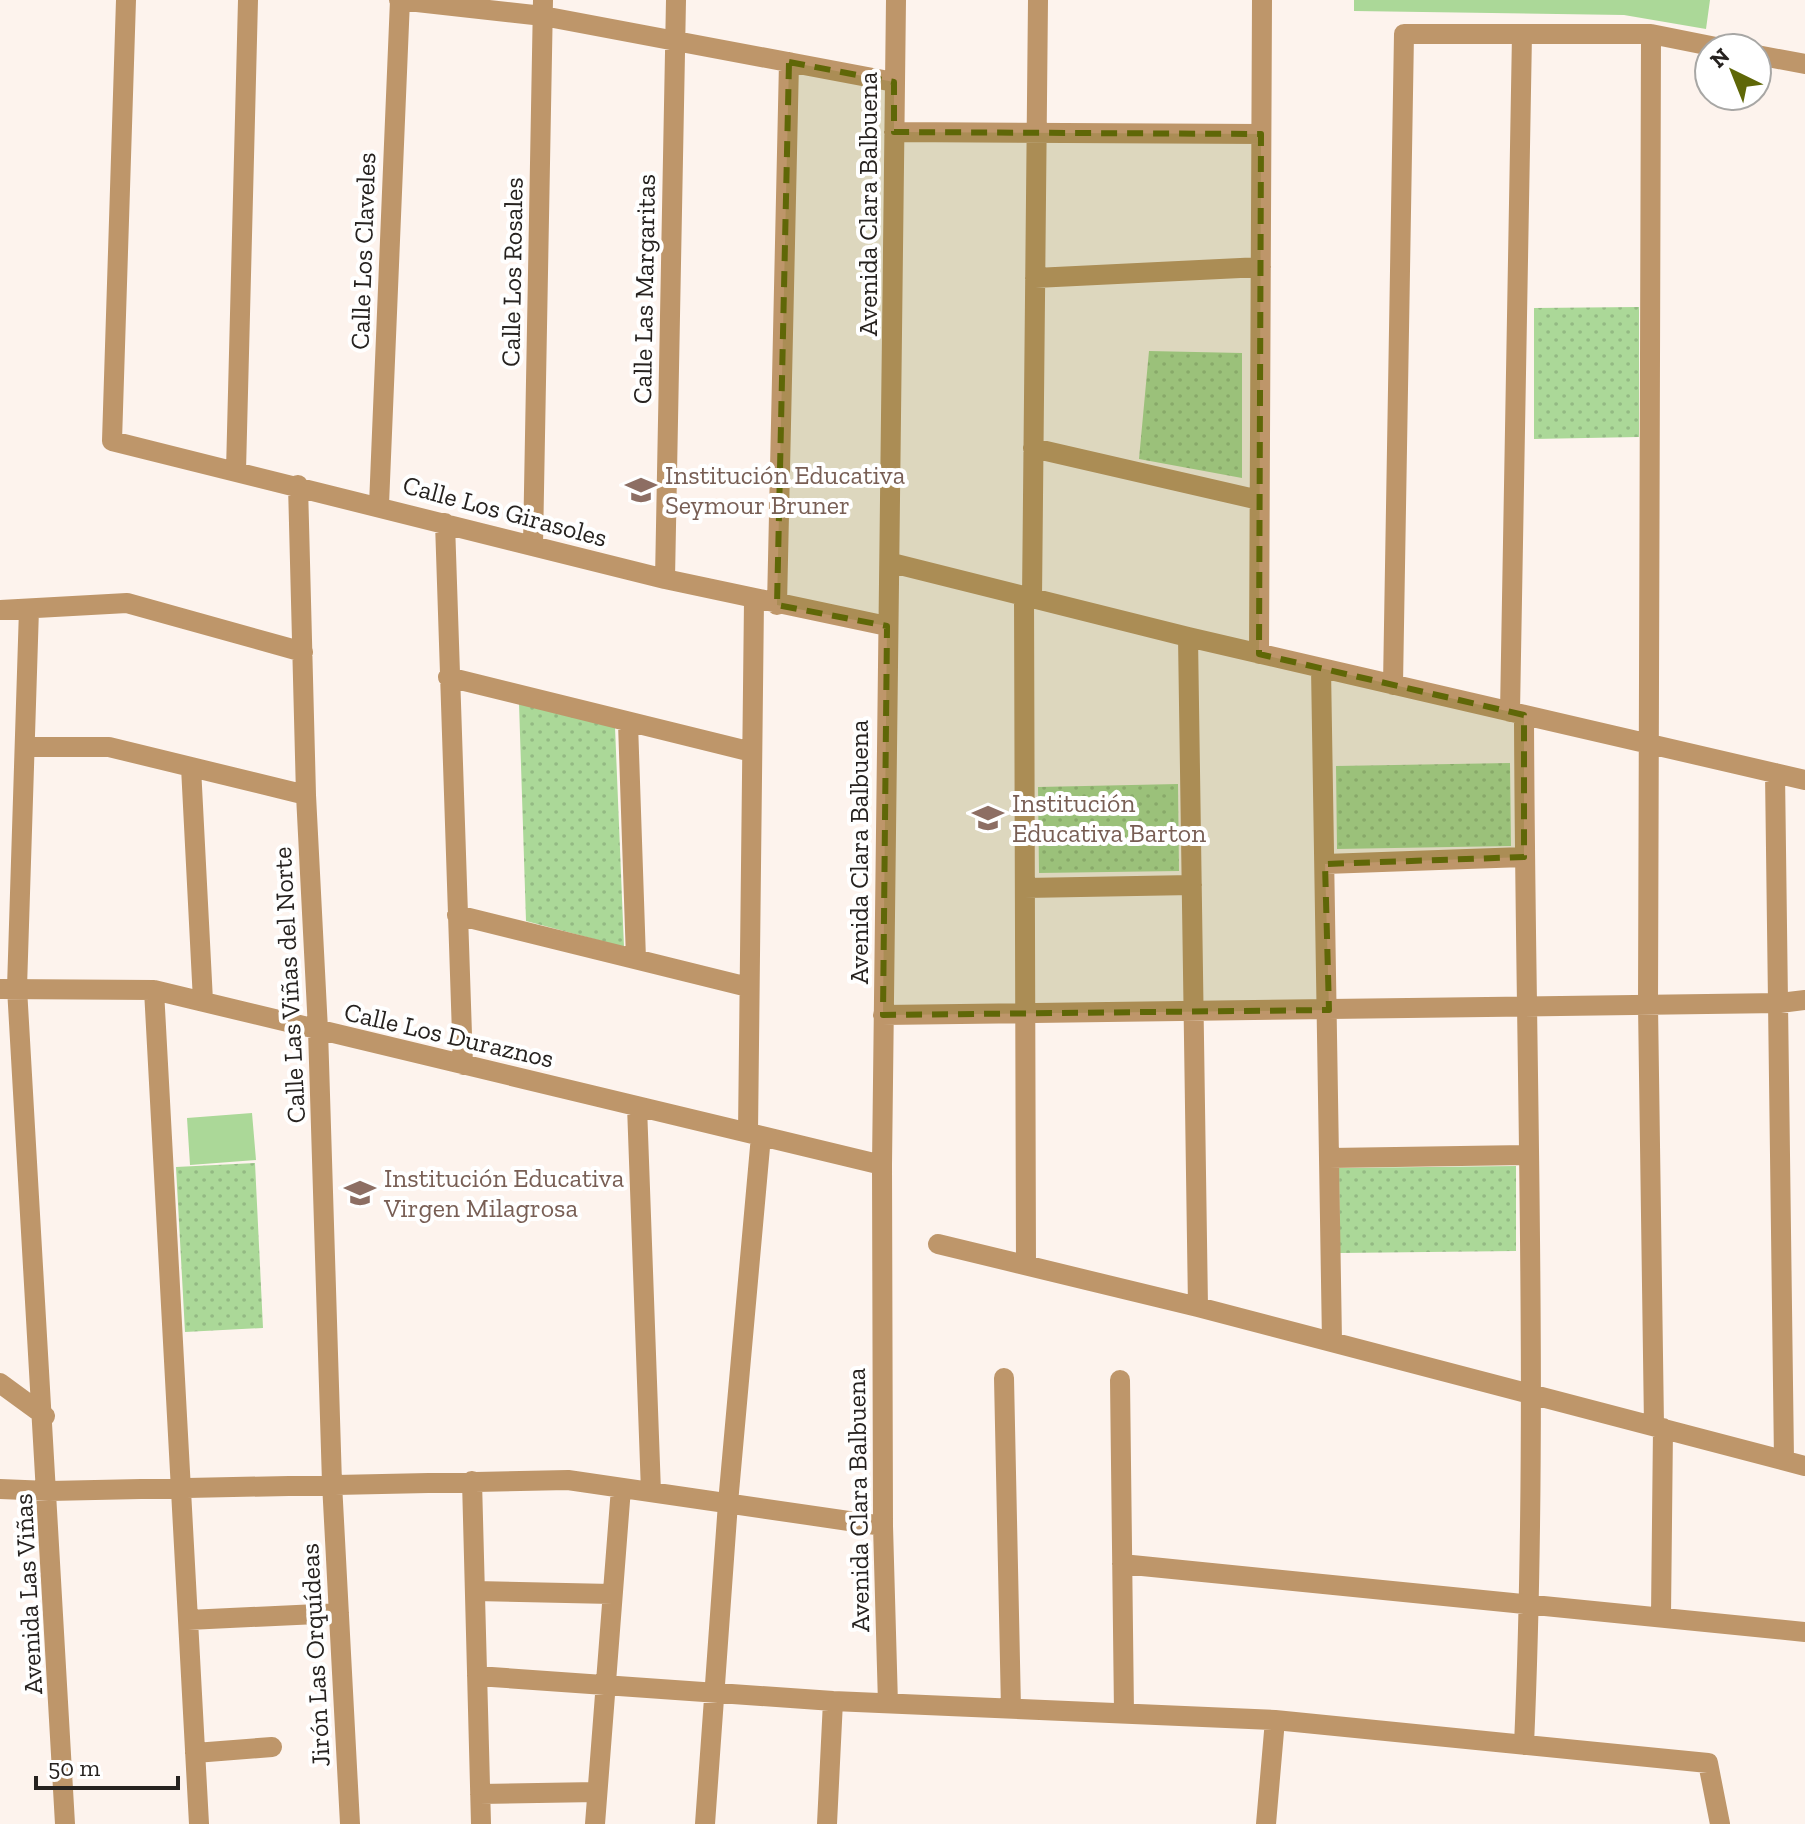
<svg xmlns="http://www.w3.org/2000/svg" width="1805" height="1824" font-family="'Zilla Slab',serif">
<style>
.grass{fill:url(#grass-dots)}
.pitch{fill:#abd898}
.lines{fill:none;stroke-linecap:round;stroke-linejoin:round}
.minor{stroke:#be966a;stroke-width:20}
.marked{fill:#5f6707;fill-opacity:0.2;stroke:#5f6707;stroke-width:6;stroke-dasharray:16 10;stroke-linejoin:round}
.labels{text-anchor:middle;stroke-width:8;stroke-linejoin:round;paint-order:stroke}
.street-label{font-size:26px;fill:#26221f;stroke:#fff}
.education-label{font-size:26px;fill:#785e54;stroke:#fff;text-anchor:start}
</style>
<defs>
<pattern id="grass-dots" width="8" height="8" patternUnits="userSpaceOnUse" patternTransform="scale(2)"><rect width="8" height="8" fill="#abd898"/><path d="M2 2h.1M6 6h.1" fill="none" stroke="#93b983" stroke-width="1.8" stroke-linecap="round"/></pattern>
</defs>
<rect width="100%" height="100%" fill="#fdf3ed"/>
<path class="grass" d="M1639 307V437L1534 439V308Z
M1149 351 1242 353V478L1139 459Z
M519 703 615 727 624 947 526 921Z
M1510 763 1511 846 1337 849 1336 766Z
M1178 784 1179 871 1039 873 1038 787Z
M255 1163 263 1328 185 1332 176 1167Z
M1516 1166V1251L1340 1253 1339 1168Z"/>
<path class="pitch" d="M1354 0H1710L1706 29 1624 15 1354 11Z
M252 1113 256 1160 190 1165 187 1118Z"/>
<g class="lines">
<path class="minor" d="M126 0 112 441 665 579 887 626
M399 0 543 16 894 82
M1651 34 1648 1005 1654 1425
M1757 55 1805 64
M894 132 1261 134
M1035 278 1261 267
M1033 448 1259 500
M236 471 248 0
M298 485 306 795 318 1030 332 1483 350 1824
M379 505 400 0
M445 523 463 1065
M533 545 543 0
M892 563 1188 637 1805 780
M665 579 676 0
M1024 596 1026 1265
M1032 598 1038 0
M777 605 789 62
M29 609 17 988 65 1824
M0 610 127 603 303 652
M1188 637 1198 1307
M1259 654 1262 0
M1321 668 1332 1342
M448 677 752 752
M1393 685 1404 34H1651L1721 48
M1510 712 1522 34
M1524 715C1525 1058 1539 1402 1524 1745
M628 723 636 959
M25 747H109L306 795
M191 767 203 1001
M1775 773 1784 1460
M1325 864 1524 857
M1025 888 1192 885
M457 915 748 987
M0 989 154 990 882 1165
M154 990 199 1824
M883 1015 1780 1003 1805 1000
M637 1106 651 1492
M748 1133 754 600
M1330 1158 1527 1155
M938 1244 1198 1307 1805 1466
M1004 1378 1011 1709
M1120 1380 1124 1713
M0 1383 45 1416
M472 1481 481 1824
M0 1489 49 1491 568 1480 883 1526
M1122 1564 1805 1632
M475 1591 612 1594
M1661 1616 1663 1428
M188 1620 339 1613
M477 1676 833 1701 1275 1720 1708 1763 1720 1824
M888 1704 883 1526 882 1165 896 0
M195 1753 272 1747
M480 1794 597 1792
M595 1824 621 1488
M705 1824 728 1503 761 1136
M827 1824 833 1701
M1266 1824 1275 1720"/>
</g>
<path class="marked" d="M789 62 894 82V132L1261 134 1259 654 1524 715V857L1325 864 1329 1010 883 1015 887 626 777 605Z"/>
<defs>
<symbol id="school-bare" viewBox="-9 -9 18 18"><path d="M0-5L7-2L0 1L-7-2ZM-4 1L0 2.5L4 1V4Q0 6-4 4Z" fill="#8d6e63" stroke="#fff" stroke-width="2.5" paint-order="stroke"/></symbol>
</defs>
<g fill-rule="evenodd">
<use href="#school-bare" x="619" y="468" width="44" height="44"/>
<use href="#school-bare" x="966" y="796" width="44" height="44"/>
<use href="#school-bare" x="338" y="1171" width="44" height="44"/>
</g>
<g class="labels">
<g class="street-label">
<text transform="translate(868 204) rotate(-90)" y="9">Avenida Clara Balbuena</text>
<text transform="translate(363 251) rotate(-88)" y="9">Calle Los Claveles</text>
<text transform="translate(512 272) rotate(-89)" y="9">Calle Los Rosales</text>
<text transform="translate(644 289) rotate(-89)" y="9">Calle Las Margaritas</text>
<text transform="translate(505 511) rotate(15)" y="9">Calle Los Girasoles</text>
<text transform="translate(859 852) rotate(-90)" y="9">Avenida Clara Balbuena</text>
<text transform="translate(289 985) rotate(-93)" y="9">Calle Las Viñas del Norte</text>
<text transform="translate(449 1035) rotate(13)" y="9">Calle Los Duraznos</text>
<text transform="translate(858 1500) rotate(-91)" y="9">Avenida Clara Balbuena</text>
<text transform="translate(28 1594) rotate(-93)" y="9">Avenida Las Viñas</text>
<text transform="translate(315 1655) rotate(-93)" y="9">Jirón Las Orquídeas</text>
</g>
<g class="education-label">
<text x="665" y="484">Institución Educativa<tspan x="665" dy="30">Seymour Bruner</tspan></text>
<text x="1012" y="812">Institución<tspan x="1012" dy="30">Educativa Barton</tspan></text>
<text x="384" y="1187">Institución Educativa<tspan x="384" dy="30">Virgen Milagrosa</tspan></text>
</g>
</g>
<g transform="translate(1733 72) rotate(317)"><circle r="38" fill="#ffffff" stroke="#a8a7a5" stroke-width="2"/>
<path d="M0-6L14 30L0 20L-14 30Z" fill="#5f6707"/>
<text y="-12" font-size="22" font-weight="bold" text-anchor="middle" fill="#26221f">N</text>
</g>
<path d="M36 1776v12h142v-12" fill="none" stroke="#26221f" stroke-width="4"/>
<text x="48" y="1776" font-size="24" fill="#26221f" stroke="#ffffff" stroke-width="6" paint-order="stroke">50 m</text>
</svg>
